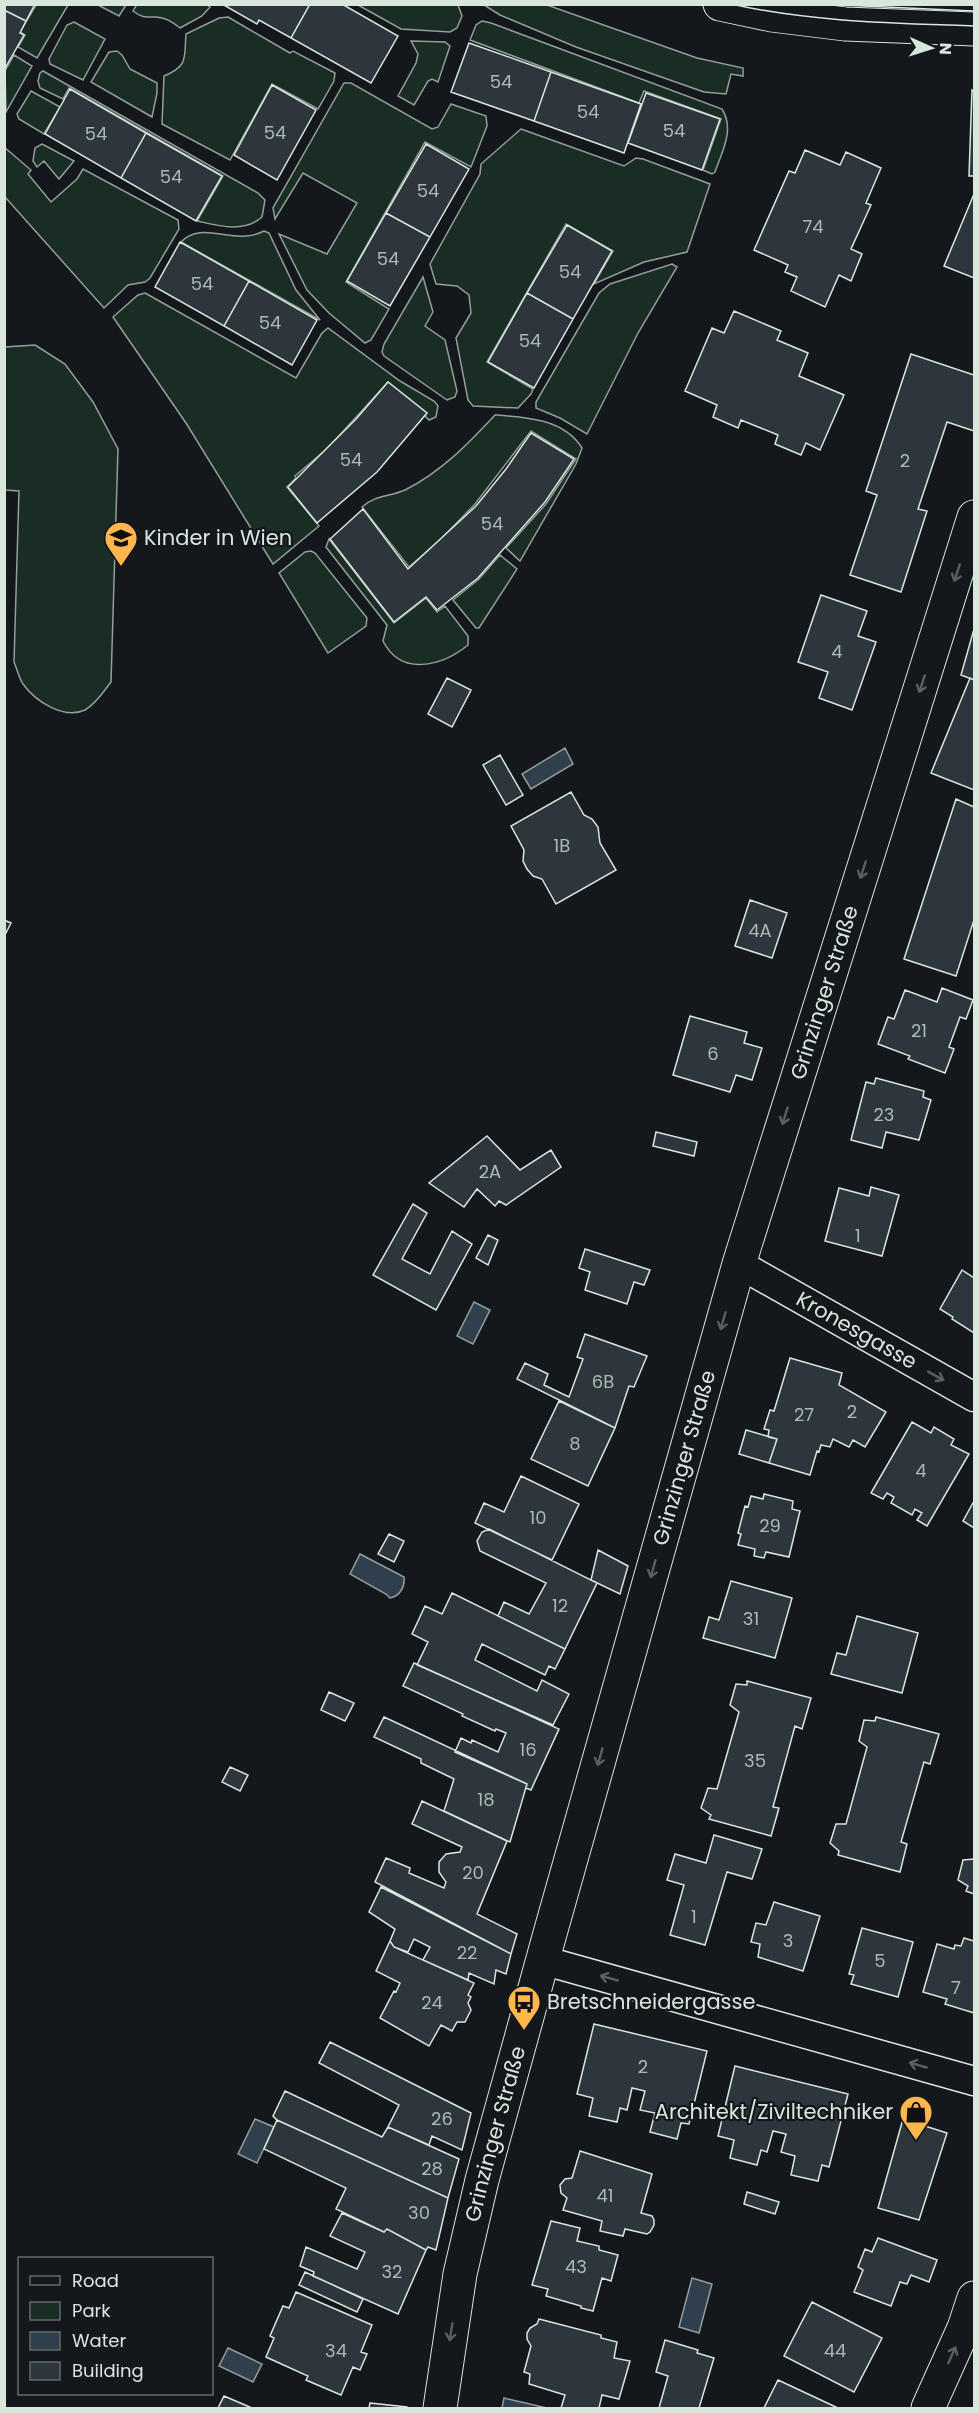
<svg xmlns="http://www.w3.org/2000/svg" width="979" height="2413" font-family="Poppins,sans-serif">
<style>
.green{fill:#1a2d24;stroke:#939e99;stroke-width:1.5}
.water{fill:#2f3f4d;stroke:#939e99;stroke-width:1.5}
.building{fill:#2c363c;stroke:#d8e6dc;stroke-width:1.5}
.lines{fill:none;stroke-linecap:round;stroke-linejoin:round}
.minor-casing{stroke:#d8e6dc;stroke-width:31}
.tertiary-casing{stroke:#d8e6dc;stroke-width:35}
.minor{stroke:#14181c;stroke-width:28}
.tertiary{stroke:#14181c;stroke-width:33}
.tram{stroke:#d8e6dc;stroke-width:1.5}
.oneway{stroke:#59605f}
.labels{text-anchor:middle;stroke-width:4.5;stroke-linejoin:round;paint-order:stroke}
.number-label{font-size:18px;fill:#adbab4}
.poi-label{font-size:21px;fill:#d8e6dc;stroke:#14181c;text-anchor:start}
.street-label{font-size:21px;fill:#d8e6dc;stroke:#14181c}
</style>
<rect width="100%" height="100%" fill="#14181c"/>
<path class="green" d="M66 4 68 5 37 58 18 47 25 35 20 32 36 5Z
M137 4H206L210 7 202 16 180 28C175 24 169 19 162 18 149 15 146 21 133 11Z
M98 5H126L119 16Z
M358 5H458L462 16 457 28 450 32 401 29Z
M484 5H547L697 58 743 68V76L731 74 726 94 704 92 576 47 500 15Z
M228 17 290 53 293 51 335 73 334 81 318 109 272 84 230 160 162 124 164 76C189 66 184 57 186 34L219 18Z
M482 21 491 23 722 109C735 130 722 151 715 172L712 174 703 170 721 119 644 91 639 103 470 40 476 25Z
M74 22 105 39 83 80 50 64 49 59 67 25Z
M411 41 445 42 450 46 438 82 432 79 428 81 414 105 398 96 416 63 418 54Z
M117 51 122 55 130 69 157 83V93L152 117 91 82 109 52Z
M14 55 32 66 6 112 5 71Z
M43 71 258 193 265 200 262 217C244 233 219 226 197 221L223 176 69 88 63 99 40 88 38 81 40 73Z
M344 83H351L432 129 438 127 451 104 486 116 487 126 471 167 425 142 346 282 389 309 371 340 365 343 329 313 307 290 279 234 327 254 357 203 303 173 275 219 273 208Z
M31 91 60 107 44 134 19 119 17 114Z
M521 129 624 166 636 158 643 159 710 184 687 252 644 262 594 284 613 251 566 224 487 362 533 389 531 394 518 408 473 406 468 400 456 338 471 313 469 295 457 286 436 284 430 264 480 174 481 164Z
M42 144 74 161 59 179 44 161 37 167 33 161 35 148Z
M4 147 31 170 28 174 51 202 77 179 83 169 178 220 179 229 150 278 145 282 128 285 104 308 5 197Z
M264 231 269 233 296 290 320 320 181 242C203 219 233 247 264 231Z
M672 264 677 267 638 333 587 434 560 418 536 408V402L599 293 610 284Z
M423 277 433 312 425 326 445 340 457 391 455 397 447 400 384 356 382 352 384 344Z
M145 293 296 378 322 333 328 328 400 381 434 401 438 406 436 417 429 420 425 416 427 413 388 382 328 448 295 476 296 478 287 487 319 526 273 564 186 423 113 317 138 295Z
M35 345 65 364 93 402 118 449 111 682C104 691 96 704 85 710 64 720 35 701 23 684 19 678 17 669 14 662L19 491 5 490V347Z
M495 415C526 417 564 419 582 448L576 464 520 561 506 548 546 504 576 459 531 431 475 504 441 539 409 567 362 507C375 495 389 497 405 490 441 472 468 444 495 415Z
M329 539 394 623 426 598 437 612 445 606 468 636V645C442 666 401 677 383 641L387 625 326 547Z
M311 551 315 553 367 618 366 626 328 653 279 573 305 552Z
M500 555 517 569 479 628H476L453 600 479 579Z"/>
<path class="water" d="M565 748 573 764 531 789 522 774Z
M474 1302 490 1310 473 1344 457 1336Z
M360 1554 404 1577C405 1587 400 1596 390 1598L386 1594 350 1574Z
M255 2119 274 2127 257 2163 238 2154Z
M692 2278 712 2284 699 2333 679 2327Z
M228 2348 262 2364 253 2382 219 2366Z
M504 2398 547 2408H502Z"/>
<path class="building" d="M4 4H35L26 21 4 10Z
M222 4H310L291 38 259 20 257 24Z
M310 4H342L398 36 371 83 291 38Z
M4 10 26 21 20 33 24 35 4 70Z
M469 43 551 72 534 121 451 92Z
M551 72 641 104 624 153 534 121Z
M272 85 316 110 277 180 234 155Z
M70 89 146 133 121 178 45 134Z
M972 90 974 91V176H969Z
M646 93 720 119 702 170 628 143Z
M146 133 222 176 196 221 121 178Z
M426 144 469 169 430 237 386 213Z
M805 150 840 165 846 152 881 168 866 203 871 205 851 249 862 254 851 281 839 275 825 307 791 291 797 277 785 272 788 265 754 250 789 171 795 173Z
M974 194V278L944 266Z
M386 213 430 237 390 306 347 281Z
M567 225 612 251 573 319 527 293Z
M180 242 249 281 224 326 155 287Z
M249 281 317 320 292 365 224 326Z
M527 293 573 319 534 388 488 362Z
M734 311 781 331 777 340 808 353 799 376 844 395 820 450 806 443 801 455 775 444 778 435 741 420 738 428 713 417 717 405 685 391 712 328 724 333Z
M911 354 974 375V431L947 422 918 509 927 511 901 592 850 575 877 495 866 491Z
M388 382 427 413 377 472 317 523 288 487 357 418Z
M531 433 574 459 545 502 478 578 437 610 426 597 394 622 330 539 363 509 408 569 476 506 506 469Z
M821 595 867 611 858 636 876 642 852 710 819 698 828 672 798 662Z
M974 629V680L961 675Z
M447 678 471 690 452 727 428 714Z
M970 678 974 680V790L931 773Z
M500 755 523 795 506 805 483 765Z
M571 792 584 815 592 819 598 827 600 843 616 870 556 904 542 879 533 876 527 869 523 861 524 850 511 826Z
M956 799 974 807V920L956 976 904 959Z
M750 900 787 913 772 958 735 946Z
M4 920 11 923 4 937Z
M942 988 973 1000 966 1019 960 1017 949 1047 954 1049 945 1073 908 1059 910 1056 878 1044 888 1017 894 1019 905 990 937 1002Z
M690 1016 747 1032 744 1043 762 1048 752 1080 736 1075 730 1092 673 1075Z
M876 1078 924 1091 923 1097 931 1100 919 1140 886 1132 882 1148 851 1140 866 1082 874 1084Z
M656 1132 697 1142 694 1156 653 1146Z
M487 1136 520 1170 551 1150 561 1167 506 1205 499 1201 495 1206 477 1189 464 1207 429 1183Z
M871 1187 899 1195 882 1256 825 1241 839 1188 869 1196Z
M413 1204 427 1213 402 1259 430 1274 452 1231 472 1244 436 1310 373 1275Z
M488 1235 498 1240 488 1265 476 1258Z
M585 1249 650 1270 644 1285 634 1282 627 1304 585 1290 590 1272 579 1268Z
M962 1270 974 1278V1333L952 1319 953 1317 940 1309Z
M585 1334 647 1356 634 1387 629 1386 615 1428 517 1379 525 1363 548 1374 544 1385 569 1397 583 1359 577 1357Z
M790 1358 842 1373 839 1385 886 1412 865 1447 853 1440 849 1447 833 1439 830 1447 821 1445 819 1452 817 1451 810 1475 769 1463 777 1439 768 1437 769 1430 764 1429 770 1410 774 1411Z
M559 1401 615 1428 588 1486 531 1459Z
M912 1422 931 1433 934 1427 954 1439 951 1445 969 1454 927 1526 917 1520 922 1513 915 1509 912 1515 891 1503 894 1497 887 1493 883 1499 871 1493Z
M746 1430 777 1439 769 1463 739 1454Z
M521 1476 579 1504 552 1560 475 1523 484 1503 504 1512Z
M764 1494 793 1501 792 1509 800 1511 789 1557 766 1552 764 1558 754 1556 755 1549 738 1545 741 1534 738 1533 745 1506 748 1507 751 1496 763 1499Z
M974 1501V1528L963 1521Z
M489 1529 597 1583 565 1649 498 1616 504 1602 529 1614 546 1583 480 1551 477 1541 482 1532Z
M389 1534 404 1541 394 1562 378 1554Z
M598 1550 628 1566 620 1594 591 1580Z
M731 1581 792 1598 775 1658 703 1638 709 1617 719 1620Z
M452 1593 565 1649 555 1669 549 1666 545 1675 482 1644 475 1660 537 1691 542 1680 569 1694 553 1725 417 1665 428 1642 412 1634 425 1606 442 1614Z
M857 1616 918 1633 902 1693 831 1674 837 1653 846 1655Z
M414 1663 559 1729 531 1790 526 1788 527 1784 455 1752 461 1738 471 1743 472 1740 498 1752 506 1733 496 1729 495 1731 462 1716 463 1714 403 1686Z
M747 1681 811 1698 802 1729 795 1726 773 1807 779 1808 771 1836 709 1819 711 1815 701 1808 708 1788 717 1789 739 1712 730 1705 736 1684 747 1685Z
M329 1692 354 1703 345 1721 321 1710Z
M384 1717 527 1784 510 1842 444 1811 454 1779 421 1763V1759L374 1737Z
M876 1717 939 1734 930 1764 924 1762 901 1842 907 1844 900 1872 838 1855 839 1851 830 1843 836 1824H846L867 1747 859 1741 864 1720 875 1721Z
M230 1767 248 1775 240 1791 222 1782Z
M422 1801 507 1841 477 1914 517 1934 511 1954 375 1882 386 1858 410 1868 409 1873 444 1888 446 1882 439 1872V1862L446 1854 460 1852 462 1847 412 1824Z
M714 1835 762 1849 752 1879 727 1872 705 1945 670 1935 684 1885 667 1880 675 1854 706 1863Z
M963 1860 974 1859V1894L966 1891 968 1886 958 1880Z
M381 1887 511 1954 506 1974 496 1970 494 1984 469 1973 468 1980 423 1960 430 1947 414 1939 408 1952 394 1947 390 1941 395 1929 369 1912Z
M774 1902 820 1916 803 1971 758 1957 760 1944 751 1942 756 1923 766 1925Z
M862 1928 913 1942 898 1997 851 1984 854 1975 849 1974Z
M964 1938 974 1941V2013L945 2004 947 1999 923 1992 937 1944 954 1949 955 1945 961 1946Z
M390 1941 394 1947 474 1983 468 1995 471 1997 468 2003 471 2010 465 2022H457L452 2031 441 2025 429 2046 380 2018 394 1991 396 1992 400 1983 376 1971Z
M594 2024 707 2051 689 2124 681 2123 677 2139 650 2132 655 2113 640 2110 645 2091 632 2088 627 2110 620 2108 617 2122 589 2116 593 2098 577 2094Z
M330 2042 471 2113 462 2150 432 2136 429 2145 388 2127 399 2105 319 2063Z
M735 2066 848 2094 829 2167 822 2165 818 2181 791 2175 795 2156 781 2152 786 2134 773 2131 767 2152 761 2150 757 2165 730 2158 734 2140 718 2136Z
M285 2091 382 2137 388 2127 459 2159 448 2198 277 2120 273 2116Z
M903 2119 947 2133 919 2220 878 2208Z
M277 2120 448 2198 436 2250 428 2247 426 2250 387 2229 384 2232 336 2209 346 2188 264 2149Z
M580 2151 652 2174 641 2213 652 2216 654 2220V2225L650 2232 647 2234 625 2229 623 2236 600 2231 602 2221 563 2210 567 2198 561 2193 560 2185 565 2179 572 2178Z
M747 2192 779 2202 775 2214 744 2204Z
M342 2213 384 2232 387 2229 426 2250 398 2314 313 2276 314 2272 300 2266 306 2247 357 2269 365 2252 330 2236Z
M551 2221 580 2228 577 2241 599 2246V2250L618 2255 611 2281 602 2278 593 2311 581 2308V2306L546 2296 548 2289 532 2285Z
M878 2238 937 2260 929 2282 911 2275 907 2284 900 2282 891 2306 854 2292 863 2270 858 2267 865 2249 872 2252Z
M305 2272 363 2299 357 2312 299 2285Z
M296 2292 372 2325 361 2352 367 2354 360 2370 353 2367 341 2395 306 2380 308 2376 266 2357 274 2338 270 2336 283 2306 289 2308Z
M812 2302 882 2338 854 2392 784 2356Z
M539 2319 601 2335V2338L617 2342 614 2358 630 2361 619 2399 602 2395 599 2408H561L565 2395 529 2384 530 2374 524 2372 531 2346 527 2339V2333L530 2328 537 2324Z
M665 2340 698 2350 697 2353 714 2358 699 2408H659L668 2376 656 2372Z
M778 2380 838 2408H764Z
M224 2396 252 2408H218Z
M370 2403 407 2407V2408H369Z"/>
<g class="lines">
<defs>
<g id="minor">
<path id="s1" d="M739 1264 974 1397"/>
<path d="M542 1960 974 2081"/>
</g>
<g id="tertiary">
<path d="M720 4 772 15 845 24 974 29"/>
<path id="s2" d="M440 2408 460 2274 482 2180 549 1937 739 1264 974 517"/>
<path d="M928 2408 964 2328 974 2298"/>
</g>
</defs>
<use href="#minor" class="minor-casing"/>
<use href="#tertiary" class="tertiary-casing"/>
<use href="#minor" class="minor"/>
<use href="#tertiary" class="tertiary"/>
<path class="tram" d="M731 4C812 22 892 23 974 26
M819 4 974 11"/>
</g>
<defs><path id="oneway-shaft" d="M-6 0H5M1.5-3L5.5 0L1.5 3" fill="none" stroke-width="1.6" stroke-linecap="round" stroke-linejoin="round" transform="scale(1.5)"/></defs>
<g class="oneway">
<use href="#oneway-shaft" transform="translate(957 573) rotate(108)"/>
<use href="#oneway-shaft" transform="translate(922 684) rotate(108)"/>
<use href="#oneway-shaft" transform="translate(863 870) rotate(108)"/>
<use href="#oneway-shaft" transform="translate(785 1116) rotate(107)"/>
<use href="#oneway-shaft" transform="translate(723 1321) rotate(106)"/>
<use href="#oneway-shaft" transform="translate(936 1376) rotate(29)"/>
<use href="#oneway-shaft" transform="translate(653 1569) rotate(106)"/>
<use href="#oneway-shaft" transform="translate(600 1757) rotate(106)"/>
<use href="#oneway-shaft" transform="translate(609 1978) rotate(-164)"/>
<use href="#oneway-shaft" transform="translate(918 2065) rotate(-164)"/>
<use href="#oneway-shaft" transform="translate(451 2332) rotate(99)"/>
<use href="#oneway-shaft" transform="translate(952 2355) rotate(-66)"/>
</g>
<defs>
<symbol id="school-pin" viewBox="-11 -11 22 30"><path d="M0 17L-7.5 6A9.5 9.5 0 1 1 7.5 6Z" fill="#ffb74d" stroke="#14181c"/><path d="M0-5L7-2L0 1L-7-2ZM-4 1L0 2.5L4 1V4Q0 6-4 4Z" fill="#111"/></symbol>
<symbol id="bus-pin" viewBox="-11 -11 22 30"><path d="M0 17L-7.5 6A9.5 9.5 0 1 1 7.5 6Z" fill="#ffb74d" stroke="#14181c"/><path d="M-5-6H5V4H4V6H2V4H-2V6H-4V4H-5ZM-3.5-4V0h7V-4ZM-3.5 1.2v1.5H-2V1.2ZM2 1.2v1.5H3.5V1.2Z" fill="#111"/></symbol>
<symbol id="shop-pin" viewBox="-11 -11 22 30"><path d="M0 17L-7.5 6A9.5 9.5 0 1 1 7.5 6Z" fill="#ffb74d" stroke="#14181c"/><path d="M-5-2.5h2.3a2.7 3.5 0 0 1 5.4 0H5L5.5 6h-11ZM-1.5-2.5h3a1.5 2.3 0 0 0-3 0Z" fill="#111"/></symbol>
</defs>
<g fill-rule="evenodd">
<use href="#school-pin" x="102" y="519" width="38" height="52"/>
<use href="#bus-pin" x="505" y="1983" width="38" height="52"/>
<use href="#shop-pin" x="897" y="2093" width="38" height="52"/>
</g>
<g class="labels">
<g class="number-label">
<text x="501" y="88">54</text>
<text x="588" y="118">54</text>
<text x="674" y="137">54</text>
<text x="275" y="139">54</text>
<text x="96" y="140">54</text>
<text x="171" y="183">54</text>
<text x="428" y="197">54</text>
<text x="813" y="233">74</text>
<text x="388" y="265">54</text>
<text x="570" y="278">54</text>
<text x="202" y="290">54</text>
<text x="270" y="329">54</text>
<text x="530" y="347">54</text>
<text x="351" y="466">54</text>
<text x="905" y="467">2</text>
<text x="492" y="530">54</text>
<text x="837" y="658">4</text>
<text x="562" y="852">1B</text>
<text x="760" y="937">4A</text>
<text x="919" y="1037">21</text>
<text x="713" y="1060">6</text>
<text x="884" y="1121">23</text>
<text x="490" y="1178">2A</text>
<text x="858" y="1242">1</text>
<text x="603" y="1388">6B</text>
<text x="852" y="1418">2</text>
<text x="804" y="1421">27</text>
<text x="575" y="1450">8</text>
<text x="921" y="1477">4</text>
<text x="538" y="1524">10</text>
<text x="770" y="1532">29</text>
<text x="560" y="1612">12</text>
<text x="751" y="1625">31</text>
<text x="528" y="1756">16</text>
<text x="755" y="1767">35</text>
<text x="486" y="1806">18</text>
<text x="473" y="1879">20</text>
<text x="694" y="1923">1</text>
<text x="788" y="1947">3</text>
<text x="467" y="1959">22</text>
<text x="880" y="1967">5</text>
<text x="956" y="1994">7</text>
<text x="432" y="2009">24</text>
<text x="643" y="2073">2</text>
<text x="442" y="2125">26</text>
<text x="432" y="2175">28</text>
<text x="605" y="2202">41</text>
<text x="419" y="2219">30</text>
<text x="576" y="2273">43</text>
<text x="392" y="2278">32</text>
<text x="336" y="2357">34</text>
<text x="835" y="2357">44</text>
</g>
<g class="poi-label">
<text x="144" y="545">Kinder in Wien</text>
<text x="547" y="2009">Bretschneidergasse</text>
<text x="893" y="2119" text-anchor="end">Architekt/Ziviltechniker</text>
</g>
<g class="street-label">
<text dy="7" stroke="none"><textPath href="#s2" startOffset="1468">Grinzinger Straße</textPath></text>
<text dy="7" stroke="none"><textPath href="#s1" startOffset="135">Kronesgasse</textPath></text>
<text dy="7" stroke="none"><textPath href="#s2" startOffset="982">Grinzinger Straße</textPath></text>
<text dy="7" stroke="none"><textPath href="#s2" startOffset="280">Grinzinger Straße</textPath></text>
</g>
</g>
<rect width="979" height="2413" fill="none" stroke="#d8e6dc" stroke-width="12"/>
<rect x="18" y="2257" width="195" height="138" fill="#14181c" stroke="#626a69" stroke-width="1.5"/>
<rect x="30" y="2276" width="30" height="9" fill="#14181c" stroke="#626a69" stroke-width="1.5"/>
<text x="72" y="2287" font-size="18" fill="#d8e6dc">Road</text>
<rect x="30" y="2302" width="30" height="18" fill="#1a2d24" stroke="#626a69" stroke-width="1.5"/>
<text x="72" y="2317" font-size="18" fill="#d8e6dc">Park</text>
<rect x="30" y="2332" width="30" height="18" fill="#2f3f4d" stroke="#626a69" stroke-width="1.5"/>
<text x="72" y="2347" font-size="18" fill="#d8e6dc">Water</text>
<rect x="30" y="2362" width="30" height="18" fill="#2c363c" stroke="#626a69" stroke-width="1.5"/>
<text x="72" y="2377" font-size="18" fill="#d8e6dc">Building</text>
<g transform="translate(931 48) rotate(93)" stroke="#14181c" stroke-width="4.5" paint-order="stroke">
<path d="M0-4.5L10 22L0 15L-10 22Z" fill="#d8e6dc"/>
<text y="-9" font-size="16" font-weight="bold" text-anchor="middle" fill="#d8e6dc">N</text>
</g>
</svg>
